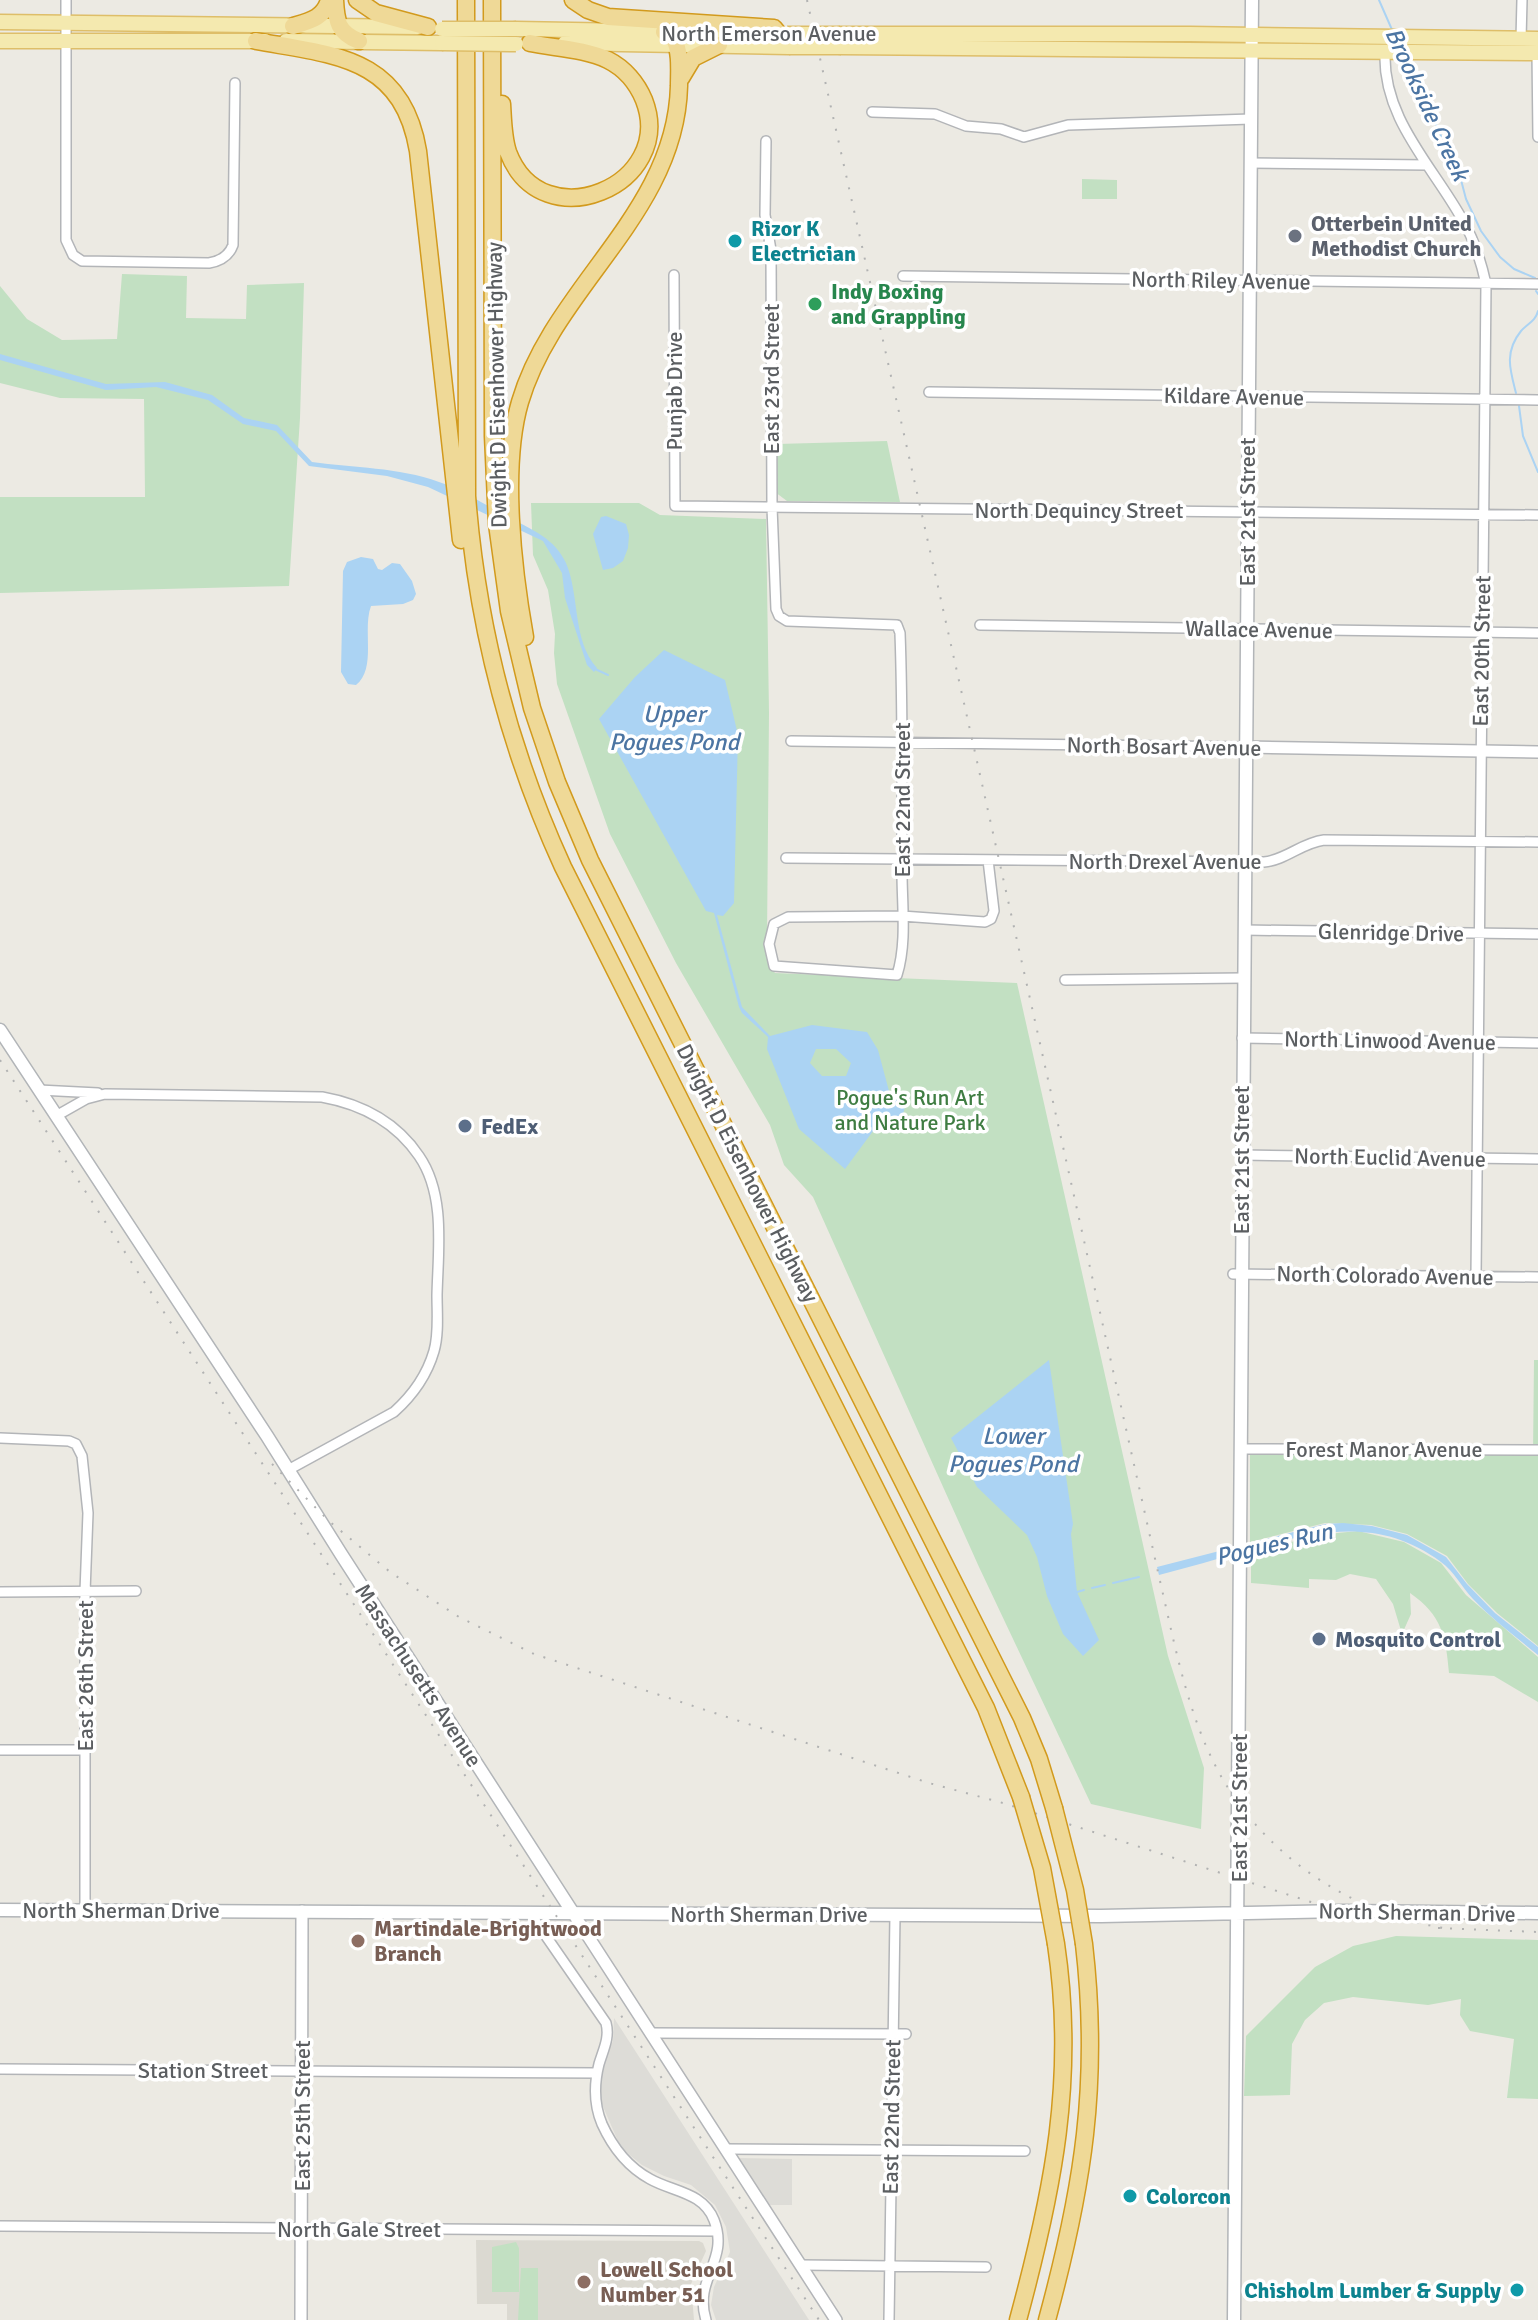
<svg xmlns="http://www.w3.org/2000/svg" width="1538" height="2320" font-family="Signika,sans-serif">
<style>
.industrial{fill:#dddcd7}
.education{fill:#dbd9d1}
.green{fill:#c2e0c2}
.water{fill:#abd3f3;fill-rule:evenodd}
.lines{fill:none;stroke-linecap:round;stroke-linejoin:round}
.stream{stroke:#abd3f3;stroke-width:2}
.minor-casing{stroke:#b3b5b8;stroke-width:12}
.tertiary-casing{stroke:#b3b5b8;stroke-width:14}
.secondary-casing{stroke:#b2b5b8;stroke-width:15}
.primary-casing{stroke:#debe69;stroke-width:17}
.motorway-casing{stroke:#d29a1d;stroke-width:19}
.minor{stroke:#fff;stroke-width:9}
.tertiary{stroke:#fff;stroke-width:11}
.secondary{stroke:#fff;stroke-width:12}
.primary{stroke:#f4e9af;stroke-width:14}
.motorway{stroke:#efd997;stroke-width:16}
.rail{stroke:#b1b2b2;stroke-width:2;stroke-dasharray:2 10;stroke-linecap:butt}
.primary-bridge-casing{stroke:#debe69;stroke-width:17;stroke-linecap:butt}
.motorway-bridge-casing{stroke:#d29a1d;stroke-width:19;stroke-linecap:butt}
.primary-bridge{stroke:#f4e9af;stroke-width:14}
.motorway-bridge{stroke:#efd997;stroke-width:16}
.worship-dot{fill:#6b7280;stroke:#fff;stroke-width:3}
.culture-dot{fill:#0f9aa8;stroke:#fff;stroke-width:3}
.leisure-dot{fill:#2e9e5b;stroke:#fff;stroke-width:3}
.service-dot{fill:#5c6f8a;stroke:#fff;stroke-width:3}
.education-dot{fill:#8d6e63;stroke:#fff;stroke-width:3}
.labels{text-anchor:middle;stroke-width:7;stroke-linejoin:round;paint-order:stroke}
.street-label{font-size:22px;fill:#5b5e61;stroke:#fff}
.worship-label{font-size:22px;font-weight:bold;fill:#5b616d;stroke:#fff;text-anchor:start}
.culture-label{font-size:22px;font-weight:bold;fill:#0d838f;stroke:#fff;text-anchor:start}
.leisure-label{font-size:22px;font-weight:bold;fill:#27864d;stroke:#fff;text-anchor:start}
.park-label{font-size:22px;fill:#3f7d42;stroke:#fff}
.service-label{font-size:22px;font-weight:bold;fill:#4e5e75;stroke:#fff;text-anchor:start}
.education-label{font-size:22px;font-weight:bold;fill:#785e54;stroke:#fff;text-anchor:start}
.water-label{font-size:24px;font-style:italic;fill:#4c75a3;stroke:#fff}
</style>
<rect width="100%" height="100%" fill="#eceae3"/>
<path class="industrial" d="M614 2018 809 2320H716L711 2305 714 2287 730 2252 726 2227 715 2205 691 2185 664 2176 642 2165 621 2148 601 2102 600 2082 604 2059 613 2041Z
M738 2158 792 2159V2205H769Z"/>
<path class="education" d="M476 2240 699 2241 703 2243 706 2251 691 2284 694 2320H507V2304H477Z"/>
<path class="green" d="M1082 179 1117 180V199H1082Z
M122 274 187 276 186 318 246 319 247 285 304 283 300 418 289 586 0 593V497H145L144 399 60 398 0 383V286L27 319 62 340 117 339Z
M887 441 900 502 787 501 775 492 777 444Z
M531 503H639L660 515 766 519 769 713 767 939 772 969 775 973 1017 983 1168 1656 1204 1768 1201 1829 1091 1804 979 1567 813 1197 784 1165 770 1125 676 963 610 834 557 684 554 653 555 634 548 590 533 555Z
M1534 1360H1538V1646L1497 1613 1468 1584 1447 1556 1407 1534 1371 1525 1325 1523 1250 1542V1454H1533Z
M1358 1531 1404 1542 1441 1563 1466 1595 1538 1657V1702L1494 1676 1449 1673C1446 1637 1442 1615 1410 1593L1411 1614 1402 1634 1393 1604 1376 1579 1350 1574 1336 1580 1309 1579V1588L1251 1583V1553L1317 1535Z
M1396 1936 1538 1940V2099L1507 2098 1514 2039 1470 2031 1460 2015 1461 1999 1428 2005 1353 1997 1324 2003 1305 2020 1292 2044 1290 2095 1244 2096 1246 2036 1315 1967 1353 1946Z
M516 2242 519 2248V2292H492V2247Z
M521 2268H538V2320H518Z"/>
<path class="water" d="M0 354 106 384 165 382 212 395 244 418 277 425 312 462C354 468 398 467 439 482 463 490 487 506 510 518 533 530 555 539 566 563 580 596 572 640 597 668L594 672 587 665 565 598 562 573 543 541 428 487 387 476 309 466 276 431 243 424 208 400 156 387 106 390 0 360Z
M606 516 626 524 629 535 628 548 623 561 613 568 603 570 593 534 601 517Z
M361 557 373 559 378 569 382 570 392 563 400 564 412 581 416 594 413 600 403 604 371 606C362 630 377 668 356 685L348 684 341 672 343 571 347 562Z
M664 650 725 680 738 735 734 903 723 916 717 915 742 1007 770 1036 812 1025 867 1032 878 1050 889 1091 907 1100 898 1131 883 1133 876 1127 845 1169 799 1129 767 1049 768 1037 742 1013 739 1007 714 913 706 911 599 719 635 677ZM816 1049H836L851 1063 846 1076H822L810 1063Z
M1049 1360 1073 1524 1071 1534 1077 1592 1099 1640 1083 1656 1063 1634 1047 1596 1037 1557 1027 1535 977 1487 951 1438Z
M1343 1523 1372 1526 1407 1535 1446 1557 1467 1584 1495 1613 1538 1647V1655C1516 1637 1493 1620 1473 1599 1462 1588 1454 1571 1441 1562 1379 1516 1317 1531 1248 1550 1218 1559 1189 1567 1159 1575L1157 1567 1325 1524Z"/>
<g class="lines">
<path class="stream" d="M1379 0 1393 32
M1408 59 1441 136 1455 157 1466 199 1481 231 1500 257 1514 269 1535 278
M1536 291 1538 294
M1516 393C1510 370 1504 352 1521 331 1528 323 1535 322 1538 311
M1519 406 1523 436 1538 472
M595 669 608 675
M1113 1583 1139 1577
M1092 1588 1105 1585
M1077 1592 1084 1590"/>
<defs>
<path id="minor" d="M66 0V240L73 255 82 261 209 263C221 261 229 256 233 245L235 83
M1521 39 1522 0
M1385 51C1382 118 1432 165 1462 219 1474 239 1481 261 1486 284L1476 1276
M1537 53 1538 137
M872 112 935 114 966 126 1001 129 1024 137 1068 125 1251 119
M766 141 765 215 771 250 772 507 776 609 779 616 787 621 897 625 900 633C903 713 902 792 902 872 902 906 907 943 897 975L774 966 769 944 774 924 788 917 902 916 985 922 991 919 994 911 988 860
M1250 163 1427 165
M674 275 675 506 1537 515
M903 276 1538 284
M929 392 1538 400
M980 625 1538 633
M791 741 1246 747
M786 858 1264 862C1286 860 1301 843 1324 840L1538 842
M1244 930 1538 934
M1065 980 1243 978
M1242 1038 1538 1043
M39 1090 98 1093
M56 1116 86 1099 105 1094 322 1097C361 1104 396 1122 419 1156 446 1195 438 1251 437 1295 437 1313 439 1334 434 1351 427 1375 413 1395 394 1412L288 1470
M1242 1155 1538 1159
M1233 1274 1538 1277
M0 1438 69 1441 76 1444 82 1456 88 1513 85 1592V1910
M1241 1449 1538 1450
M0 1592 136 1591
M0 1750H86
M530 1913 606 2023C610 2038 603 2050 599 2064 594 2084 594 2105 602 2124 612 2146 628 2167 650 2179 673 2192 703 2192 714 2220 730 2261 693 2278 706 2320
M650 2033 906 2034
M0 2069 597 2073
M725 2149 1025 2151
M0 2226 717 2231
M801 2265 986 2267
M889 2320 895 1915"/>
<path id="tertiary" d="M1246 747 1538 752
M573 1913 836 2320
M301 2320 302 1911"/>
<path id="secondary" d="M0 1030 267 1436 341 1554 573 1913
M0 1910 1101 1916 1342 1911 1538 1913
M1234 2320C1247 1547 1239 773 1252 0"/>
<path id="primary" d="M0 22 418 27
M516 29 742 33
M840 34H1190L1538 39
M0 41H265
M286 41 442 43
M565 43 789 47
M841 47 1538 53"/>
<path id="motorway" d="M335 0C336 21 338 33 359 41
M357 0 376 13 428 27
M466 0 467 496C477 625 509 749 563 867L986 1708 1021 1797
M492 0 493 436 497 524 509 611 532 708 557 782 590 860 1022 1718 1039 1759 1054 1808
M573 0 588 10 608 17 774 28 779 34
M293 26C310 21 324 18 329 0
M256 41C333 55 402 56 418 151L461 540
M681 78 693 58 719 45
M502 104C503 119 503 137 508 152 542 242 677 185 644 100 637 83 624 68 608 60 585 49 555 48 530 43
M525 637C513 570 501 467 520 402 554 286 676 213 679 86 679 71 681 53 674 39L664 32
M1018 2320C1053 2191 1076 2078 1056 1944
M1047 2320C1083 2188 1100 2082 1084 1944"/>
</defs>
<use href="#minor" class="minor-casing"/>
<use href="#tertiary" class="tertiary-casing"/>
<use href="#secondary" class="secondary-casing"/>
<use href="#primary" class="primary-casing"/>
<use href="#motorway" class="motorway-casing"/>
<use href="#minor" class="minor"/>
<use href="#tertiary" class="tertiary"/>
<use href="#secondary" class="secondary"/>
<use href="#primary" class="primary"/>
<use href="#motorway" class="motorway"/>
<path class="rail" d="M807 0 1160 1581C1174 1641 1186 1707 1214 1763 1259 1853 1351 1915 1450 1929
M0 1060 819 2320
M272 1464 329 1521 390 1572 459 1617 534 1654 929 1783 1003 1803 1311 1902 1375 1919
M1438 1928 1538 1932"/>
<defs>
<path id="primary-bridge" d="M442 29H516
M787 34H840
M442 43 516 44
M789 47H841"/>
<path id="motorway-bridge" d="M1021 1797 1042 1868 1056 1944
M1054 1808 1075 1890 1084 1944"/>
</defs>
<use href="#primary-bridge" class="primary-bridge-casing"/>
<use href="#motorway-bridge" class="motorway-bridge-casing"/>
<use href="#primary-bridge" class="primary-bridge"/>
<use href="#motorway-bridge" class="motorway-bridge"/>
</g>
<circle class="worship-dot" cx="1295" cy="236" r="8"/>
<g class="culture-dot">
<circle cx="735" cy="241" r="8"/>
<circle cx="1130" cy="2196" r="8"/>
<circle cx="1517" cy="2290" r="8"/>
</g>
<circle class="leisure-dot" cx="815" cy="304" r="8"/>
<g class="service-dot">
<circle cx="465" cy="1126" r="8"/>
<circle cx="1319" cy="1639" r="8"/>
</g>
<g class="education-dot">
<circle cx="358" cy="1941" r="8"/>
<circle cx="584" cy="2282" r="8"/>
</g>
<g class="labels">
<g class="street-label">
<text x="769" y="41">North Emerson Avenue</text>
<text transform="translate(1221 280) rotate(1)" y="8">North Riley Avenue</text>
<text transform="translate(771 379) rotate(-90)" y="8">East 23rd Street</text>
<text transform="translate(496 385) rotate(-91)" y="8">Dwight D Eisenhower Highway</text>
<text transform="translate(674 391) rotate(-90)" y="8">Punjab Drive</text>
<text transform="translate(1234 396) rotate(1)" y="8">Kildare Avenue</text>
<text x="1079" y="518">North Dequincy Street</text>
<text transform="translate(1247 512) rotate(-90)" y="8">East 21st Street</text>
<text transform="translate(1259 629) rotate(1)" y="8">Wallace Avenue</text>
<text transform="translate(1481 651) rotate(-89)" y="8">East 20th Street</text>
<text transform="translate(1164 746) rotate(1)" y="8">North Bosart Avenue</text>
<text transform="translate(902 800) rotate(-90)" y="8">East 22nd Street</text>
<text x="1165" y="869">North Drexel Avenue</text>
<text transform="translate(1391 932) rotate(1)" y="8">Glenridge Drive</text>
<text transform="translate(1390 1040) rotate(1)" y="8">North Linwood Avenue</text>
<text transform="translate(1390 1157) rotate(1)" y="8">North Euclid Avenue</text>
<text transform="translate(1241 1160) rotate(-90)" y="8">East 21st Street</text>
<text transform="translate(748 1173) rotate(63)" y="8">Dwight D Eisenhower Highway</text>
<text transform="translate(1385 1275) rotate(1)" y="8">North Colorado Avenue</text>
<text x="1384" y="1457">Forest Manor Avenue</text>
<text transform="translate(419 1675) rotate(57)" y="8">Massachusetts Avenue</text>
<text transform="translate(85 1676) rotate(-90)" y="8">East 26th Street</text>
<text transform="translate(1239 1808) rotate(-90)" y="8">East 21st Street</text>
<text x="121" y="1918">North Sherman Drive</text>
<text transform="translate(1417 1912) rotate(1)" y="8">North Sherman Drive</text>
<text x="769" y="1922">North Sherman Drive</text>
<text x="203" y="2078">Station Street</text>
<text transform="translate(302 2116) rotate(-90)" y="8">East 25th Street</text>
<text transform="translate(891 2117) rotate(-89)" y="8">East 22nd Street</text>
<text x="359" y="2237">North Gale Street</text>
</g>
<g class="worship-label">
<text x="1311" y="231">Otterbein United<tspan x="1311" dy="25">Methodist Church</tspan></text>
</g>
<g class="culture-label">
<text x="751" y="236">Rizor K<tspan x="751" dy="25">Electrician</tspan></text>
<text x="1146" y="2204">Colorcon</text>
<text x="1501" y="2298" text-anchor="end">Chisholm Lumber &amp; Supply</text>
</g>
<g class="leisure-label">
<text x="831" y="299">Indy Boxing<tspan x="831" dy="25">and Grappling</tspan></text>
</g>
<g class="park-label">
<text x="910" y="1105">Pogue's Run Art<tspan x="910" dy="25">and Nature Park</tspan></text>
</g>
<g class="service-label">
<text x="481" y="1134">FedEx</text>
<text x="1335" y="1647">Mosquito Control</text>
</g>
<g class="education-label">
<text x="374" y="1936">Martindale-Brightwood<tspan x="374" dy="25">Branch</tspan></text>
<text x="600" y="2277">Lowell School<tspan x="600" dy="25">Number 51</tspan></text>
</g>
<g class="water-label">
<text transform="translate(1427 104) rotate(65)" y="8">Brookside Creek</text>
<text x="674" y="722">Upper<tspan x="674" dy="28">Pogues Pond</tspan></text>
<text x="1013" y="1444">Lower<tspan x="1013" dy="28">Pogues Pond</tspan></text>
<text transform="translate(1274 1544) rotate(-13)" y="8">Pogues Run</text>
</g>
</g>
</svg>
